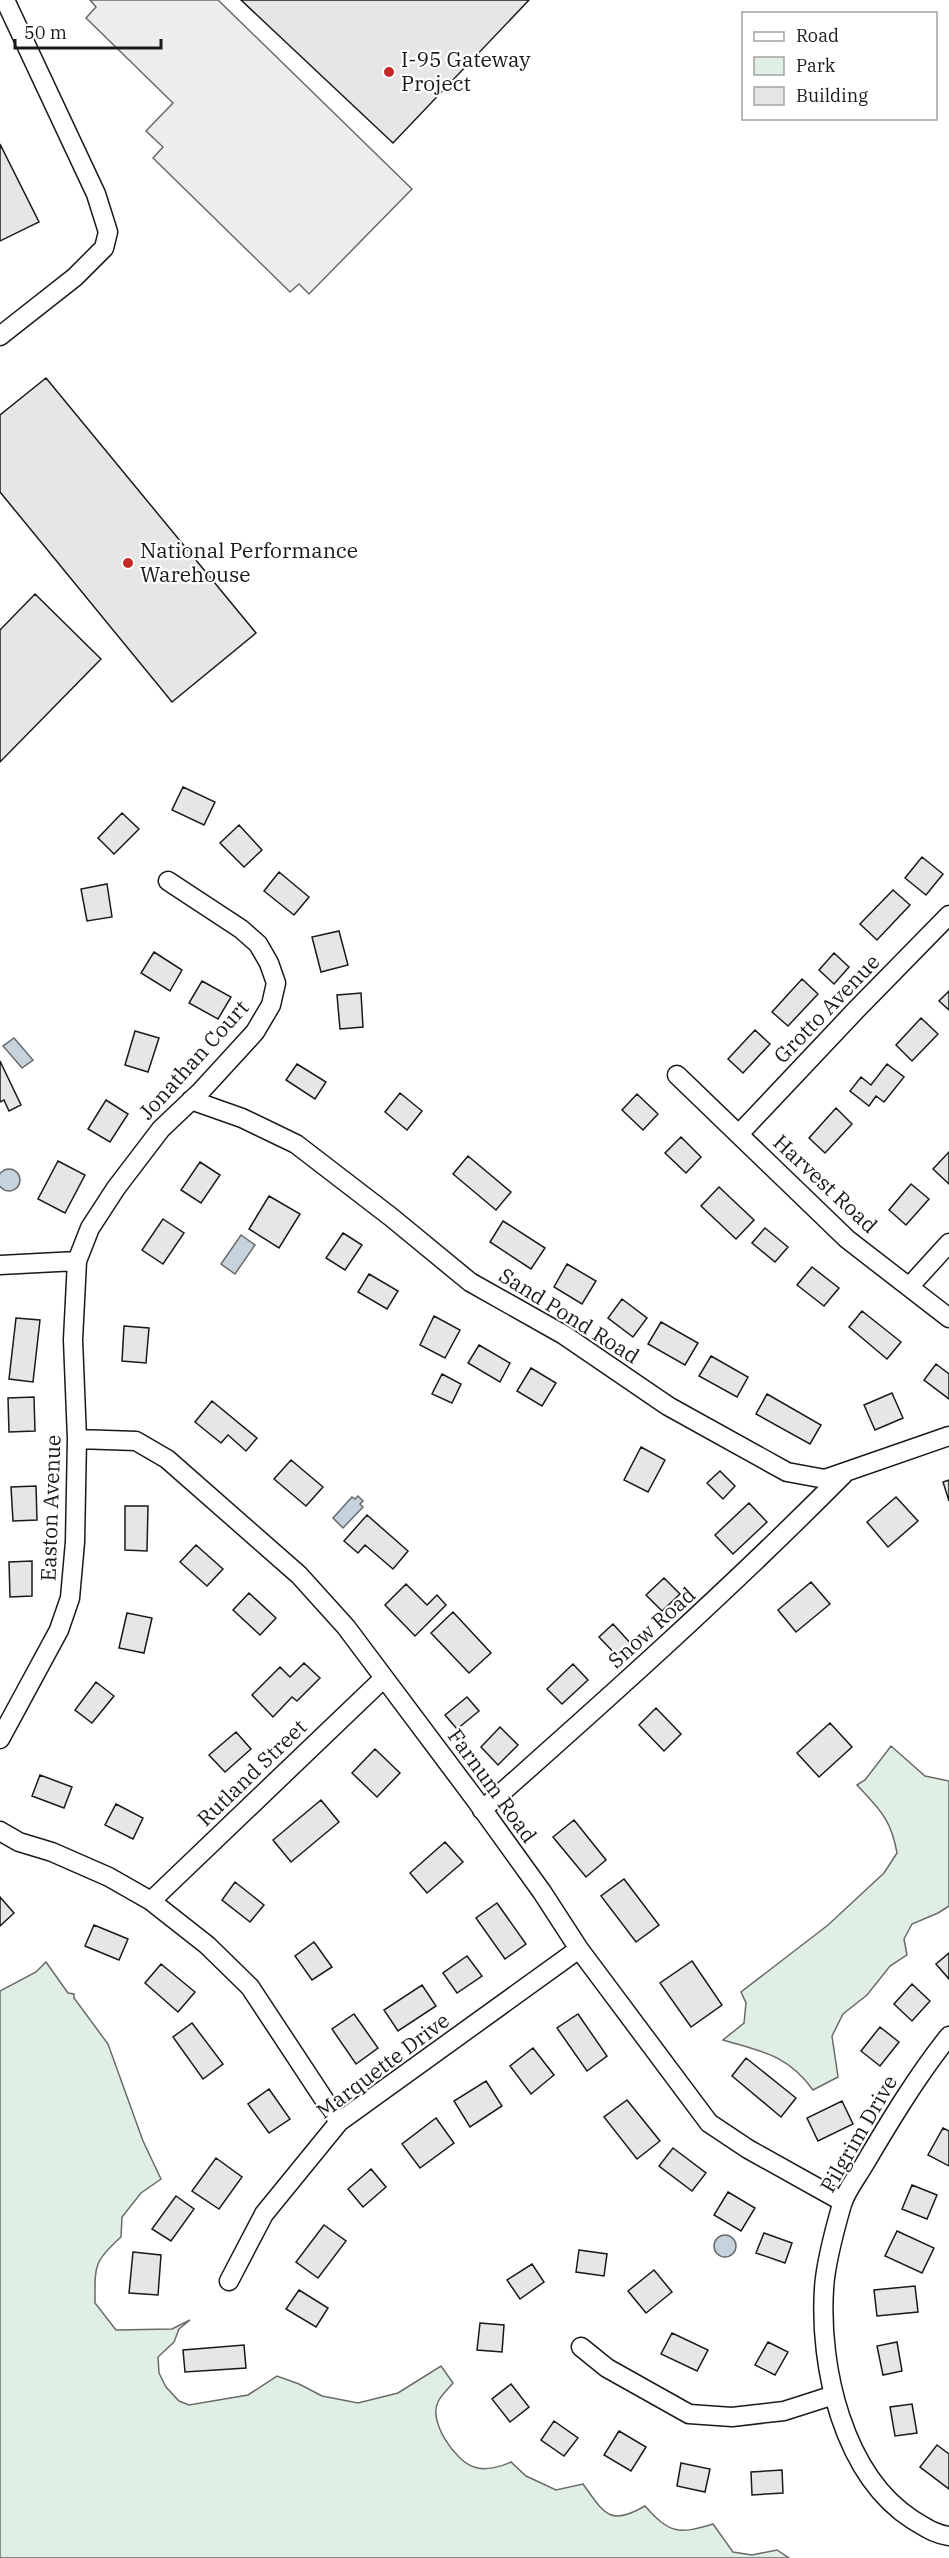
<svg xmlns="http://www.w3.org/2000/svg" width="949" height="2558" font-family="'IBM Plex Serif',serif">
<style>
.green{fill:#e0efe3;stroke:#6a6a6a;stroke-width:1.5}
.parking{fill:#ededed;stroke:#6a6a6a;stroke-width:1.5}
.water{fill:#c6d2dc;stroke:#6a6a6a;stroke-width:1.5}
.building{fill:#e6e6e6;stroke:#1a1a1a;stroke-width:1.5}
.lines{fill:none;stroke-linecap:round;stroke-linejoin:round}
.street-casing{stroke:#1a1a1a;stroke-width:21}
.street{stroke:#fff;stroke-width:18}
.poi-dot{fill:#c62828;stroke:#fff;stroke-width:2}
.labels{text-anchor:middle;stroke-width:4.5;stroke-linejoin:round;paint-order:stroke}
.poi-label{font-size:21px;fill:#1a1a1a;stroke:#fff;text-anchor:start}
.street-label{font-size:21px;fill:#1a1a1a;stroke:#fff}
</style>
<rect width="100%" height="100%" fill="#fff"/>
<path class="green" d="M891 1746 925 1776 949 1781V1906L938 1913 912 1924 904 1939 907 1955 890 1966 867 1995 843 2014 832 2036 838 2077 813 2090C788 2055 761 2051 723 2040L744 2023 746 2003 741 1992 828 1925 884 1873 897 1853C891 1819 880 1810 857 1785L865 1780Z
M46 1962 68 1993 74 1994V1998L108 2044 143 2141 161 2179 141 2193 122 2217 121 2237C93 2262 95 2266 95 2303L116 2330 172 2329 190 2320 179 2329 174 2342 158 2357 159 2373 166 2387 179 2401 189 2405 248 2395 277 2376 299 2384 322 2396 358 2403 398 2393 441 2366 453 2383C448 2389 441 2395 438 2402 428 2421 455 2461 474 2467 485 2471 501 2467 511 2462L526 2476 556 2490 583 2484C604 2513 609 2527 645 2506 669 2533 678 2535 713 2524L733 2552 752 2555 777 2550 789 2558H0V1991L36 1972Z"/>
<path class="parking" d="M90 0H218L412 189 309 294 299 284 290 292 153 158 163 147 146 131 173 103 86 18 96 7Z"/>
<path class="water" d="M14 1038 33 1060 22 1068 3 1046Z
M-2 1180a11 11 0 1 1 22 0a11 11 0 1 1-22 0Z
M241 1235 255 1245 235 1274 221 1264Z
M358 1496 363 1501 360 1504 363 1507 343 1528 333 1518 352 1497 355 1499Z
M714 2246a11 11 0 1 1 22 0a11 11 0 1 1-22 0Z"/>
<path class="building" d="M241 0H529L393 143Z
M0 144 39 222 0 241Z
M46 378 256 633 172 702 0 492V415Z
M35 594 101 659 0 762V630Z
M183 787 215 802 204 825 172 810Z
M122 813 139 829 114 854 98 838Z
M239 825 262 850 244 867 220 843Z
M922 857 943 874 926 895 905 878Z
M279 872 309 897 294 915 264 891Z
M107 884 112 917 87 921 81 889Z
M893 890 910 905 877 940 860 924Z
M339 931 348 965 321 972 312 937Z
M154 952 182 970 170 991 141 973Z
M834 953 849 967 834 984 819 970Z
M802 979 818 994 788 1026 772 1012Z
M202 981 231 997 218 1019 189 1003Z
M949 991V1010L939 1001Z
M361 993 363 1027 340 1029 337 995Z
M921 1018 938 1034 912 1061 896 1045Z
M755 1030 770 1044 743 1073 728 1059Z
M135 1031 159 1038 148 1072 125 1065Z
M0 1061 21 1105 9 1111 4 1100 0 1102Z
M297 1064 326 1082 315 1099 286 1080Z
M887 1064 904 1077 884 1102 876 1096 869 1106 850 1091 861 1077 871 1085Z
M400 1093 422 1111 407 1130 385 1112Z
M637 1094 658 1114 643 1130 622 1110Z
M106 1100 128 1114 110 1142 88 1129Z
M836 1108 852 1124 825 1153 809 1138Z
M681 1137 701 1157 686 1173 665 1153Z
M949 1152V1184L933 1169Z
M468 1156 511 1192 496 1210 453 1174Z
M58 1161 85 1175 65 1213 38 1199Z
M200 1162 220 1175 201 1203 181 1190Z
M911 1184 929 1199 906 1225 889 1210Z
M719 1187 754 1220 736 1239 701 1206Z
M269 1196 300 1214 279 1248 249 1229Z
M163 1219 184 1233 163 1264 142 1250Z
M503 1221 545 1248 531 1269 490 1242Z
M765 1228 788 1247 775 1262 752 1243Z
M343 1233 362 1245 345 1270 326 1258Z
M567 1264 596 1281 582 1304 554 1287Z
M812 1267 839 1288 824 1306 797 1285Z
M369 1274 398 1291 387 1309 358 1292Z
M622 1299 647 1318 633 1337 608 1318Z
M862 1311 901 1342 887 1359 849 1327Z
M434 1316 460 1330 445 1358 420 1345Z
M16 1318 40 1320 33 1382 9 1379Z
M661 1322 698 1343 685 1365 648 1344Z
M124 1326 149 1328 146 1363 122 1361Z
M479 1345 510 1363 500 1382 468 1363Z
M711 1356 748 1377 737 1397 699 1376Z
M936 1364 949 1374V1399L924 1380Z
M531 1368 556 1383 542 1406 517 1391Z
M442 1374 461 1384 452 1403 432 1394Z
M892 1393 903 1418 875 1430 864 1405Z
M767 1394 821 1425 810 1444 756 1414Z
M34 1397 35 1431 9 1432 8 1398Z
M212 1401 257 1438 246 1451 228 1435 221 1443 195 1422Z
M641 1447 665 1460 648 1492 624 1480Z
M291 1460 323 1487 306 1506 274 1479Z
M720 1471 735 1486 723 1499 707 1483Z
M949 1480V1501L943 1482Z
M36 1486 37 1520 13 1521 11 1487Z
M896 1497 918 1521 888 1547 867 1522Z
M749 1503 767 1522 733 1554 715 1535Z
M125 1506H148L147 1551 125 1550Z
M367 1515 408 1551 393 1569 365 1545 358 1553 344 1541Z
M196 1545 223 1569 207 1586 180 1562Z
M32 1561V1596L10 1597 9 1562Z
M664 1578 680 1594 662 1611 646 1595Z
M811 1582 830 1604 796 1632 778 1610Z
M406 1584 427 1605 437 1595 446 1605 415 1636 385 1605Z
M249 1593 276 1618 260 1635 233 1610Z
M453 1612 491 1653 469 1673 431 1633Z
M127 1613 152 1618 144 1653 119 1648Z
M613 1624 633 1646 620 1659 599 1637Z
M304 1663 320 1678 297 1701 292 1697 273 1717 252 1695 280 1667 290 1677Z
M573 1664 588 1680 562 1704 547 1689Z
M96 1682 114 1696 92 1723 75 1710Z
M467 1697 479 1711 457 1729 445 1715Z
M656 1708 681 1734 664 1751 639 1725Z
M830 1723 852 1747 819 1777 797 1753Z
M500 1727 518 1745 498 1765 481 1747Z
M236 1732 251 1749 225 1772 209 1755Z
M375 1749 400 1773 377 1797 352 1773Z
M40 1775 72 1787 64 1808 32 1796Z
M321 1800 339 1822 291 1862 273 1840Z
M116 1804 143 1818 133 1839 105 1825Z
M574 1820 606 1860 586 1877 553 1837Z
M445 1842 463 1862 427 1893 410 1873Z
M624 1879 659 1925 636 1942 601 1896Z
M235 1882 264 1905 250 1922 222 1900Z
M0 1897 14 1913 0 1926Z
M497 1903 526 1944 505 1959 476 1918Z
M94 1925 128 1939 119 1960 85 1946Z
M314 1942 332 1967 312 1980 295 1956Z
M949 1953V1979L936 1964Z
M467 1956 482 1976 457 1993 443 1973Z
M692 1961 722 2005 691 2027 660 1983Z
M161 1964 195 1992 178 2012 145 1983Z
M912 1984 930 2001 912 2021 894 2004Z
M422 1985 436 2006 398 2031 384 2010Z
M354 2014 378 2048 356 2064 332 2029Z
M578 2014 607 2056 587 2071 557 2028Z
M192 2023 223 2064 203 2079 173 2037Z
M880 2027 899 2042 880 2066 861 2051Z
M533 2048 554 2075 531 2094 510 2066Z
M746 2058 796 2098 781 2117 732 2076Z
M486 2081 502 2106 470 2127 454 2101Z
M269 2089 290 2119 269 2133 248 2104Z
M627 2100 660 2141 637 2159 604 2117Z
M842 2101 853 2124 818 2141 807 2118Z
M436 2118 454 2143 420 2168 402 2144Z
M943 2128 949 2131V2166L928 2155Z
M673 2148 706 2173 692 2191 659 2166Z
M216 2158 242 2177 219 2209 192 2191Z
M371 2169 386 2187 363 2207 348 2189Z
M912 2185 937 2195 927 2219 902 2209Z
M728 2192 755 2208 741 2231 714 2215Z
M176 2196 194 2209 171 2241 152 2229Z
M324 2225 346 2241 318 2278 296 2262Z
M897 2231 934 2248 922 2273 885 2256Z
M764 2233 792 2243 785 2263 756 2253Z
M579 2250 607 2254 604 2276 576 2272Z
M133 2252 161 2255 158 2295 129 2293Z
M532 2264 544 2282 520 2299 507 2280Z
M654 2270 672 2292 646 2313 628 2291Z
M915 2286 918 2312 877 2316 874 2290Z
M299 2290 328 2308 316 2327 286 2309Z
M480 2323 504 2325 502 2352 477 2350Z
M672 2333 708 2350 697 2371 661 2354Z
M768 2342 788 2352 775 2375 755 2365Z
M897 2342 902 2371 883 2375 877 2346Z
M244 2345 246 2368 185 2372 183 2350Z
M511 2384 529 2407 510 2422 492 2399Z
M912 2404 917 2433 895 2436 890 2407Z
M554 2421 578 2438 564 2456 541 2440Z
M619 2431 646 2447 631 2471 604 2455Z
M937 2445 949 2454V2489L920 2467Z
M681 2463 710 2469 705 2492 677 2486Z
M782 2470 783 2493 752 2495 751 2472Z"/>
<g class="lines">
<defs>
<path id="street" d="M0 336 75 277 104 248 108 232 96 194 5 0
M677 1075 847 1239 949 1318
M191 1100 242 1118 296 1144 391 1217 470 1282 564 1335 668 1406 787 1472 825 1479 949 1436
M739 1134 856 1010 949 915
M0 1265 77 1261
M909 1287 949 1243
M77 1439 136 1441 167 1459 299 1575 346 1627 475 1799 542 1892 579 1949 709 2123 748 2149 843 2202
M0 1739 59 1630 70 1598 75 1542 77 1439 73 1340 77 1261 90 1228 116 1188 161 1129 201 1091 255 1032 271 1005 276 983 269 963 258 944 241 929 168 881
M482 1810C605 1701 727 1592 843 1475
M0 1831 19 1842 52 1852 109 1877 151 1901 207 1945 250 1987 339 2122
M151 1901 384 1678
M949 2036C917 2076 890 2121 864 2165 857 2177 846 2191 842 2204 836 2225 825 2267 824 2289 819 2367 843 2475 913 2520 925 2527 934 2534 949 2536
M229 2281 264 2214 339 2122 579 1949
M581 2347 607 2368 689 2414 732 2417 784 2411 834 2395"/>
</defs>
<use href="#street" class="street-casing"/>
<use href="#street" class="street"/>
</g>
<g class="poi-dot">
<circle cx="389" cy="72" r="6"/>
<circle cx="128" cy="563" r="6"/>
</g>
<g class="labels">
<g class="poi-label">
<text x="401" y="67">I-95 Gateway<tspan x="401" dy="24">Project</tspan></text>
<text x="140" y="558">National Performance<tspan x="140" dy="24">Warehouse</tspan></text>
</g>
<g class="street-label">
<text transform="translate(827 1009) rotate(-46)" y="7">Grotto Avenue</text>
<text transform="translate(194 1060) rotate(-48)" y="7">Jonathan Court</text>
<text transform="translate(825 1184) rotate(43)" y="7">Harvest Road</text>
<text transform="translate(569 1316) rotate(32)" y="7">Sand Pond Road</text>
<text transform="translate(51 1508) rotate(-88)" y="7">Easton Avenue</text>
<text transform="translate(652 1628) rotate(-42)" y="7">Snow Road</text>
<text transform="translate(252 1773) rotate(-44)" y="7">Rutland Street</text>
<text transform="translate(492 1786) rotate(54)" y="7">Farnum Road</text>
<text transform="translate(383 2066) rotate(-37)" y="7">Marquette Drive</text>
<text transform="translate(859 2134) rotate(-60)" y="7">Pilgrim Drive</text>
</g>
</g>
<rect x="742" y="12" width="195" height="108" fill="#ffffff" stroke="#a3a3a3" stroke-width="1.5"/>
<rect x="754" y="32" width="30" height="9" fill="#ffffff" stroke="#a3a3a3" stroke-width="1.5"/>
<text x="796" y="42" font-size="18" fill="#1a1a1a">Road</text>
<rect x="754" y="57" width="30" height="18" fill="#e0efe3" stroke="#a3a3a3" stroke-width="1.5"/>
<text x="796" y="72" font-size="18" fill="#1a1a1a">Park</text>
<rect x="754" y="87" width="30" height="18" fill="#e6e6e6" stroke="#a3a3a3" stroke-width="1.5"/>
<text x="796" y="102" font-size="18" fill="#1a1a1a">Building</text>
<path d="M15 39v9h146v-9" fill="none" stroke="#1a1a1a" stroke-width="3"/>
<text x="24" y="39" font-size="18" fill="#1a1a1a" stroke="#ffffff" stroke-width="4.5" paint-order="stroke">50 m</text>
</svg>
